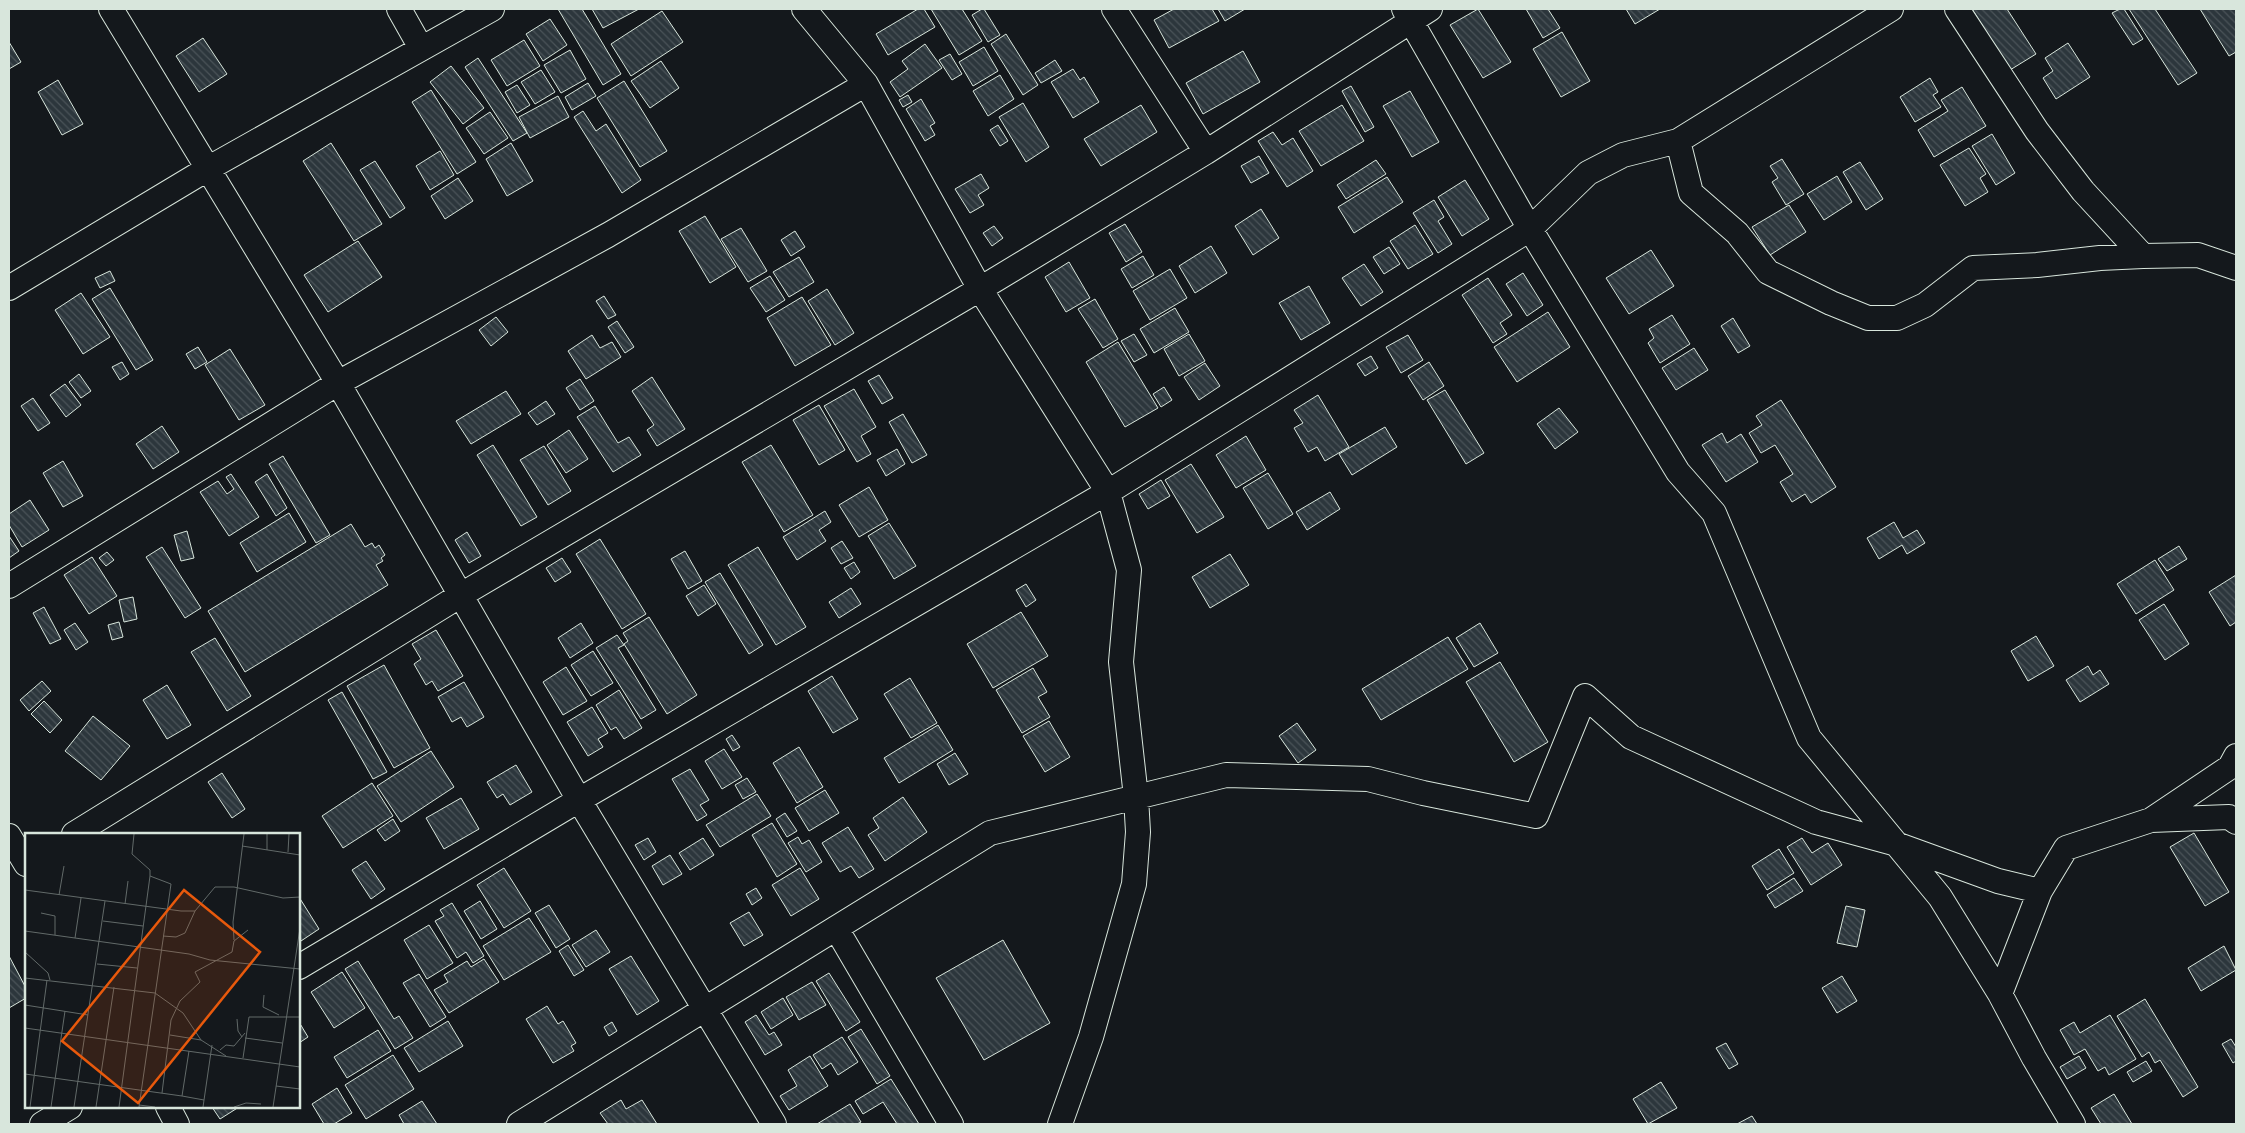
<svg xmlns="http://www.w3.org/2000/svg" width="2245" height="1133" font-family="'DejaVu Sans',sans-serif">
<style>
.building{fill:url(#building-back-hatch);stroke:#d8e6dc}
.lines{fill:none;stroke-linecap:round;stroke-linejoin:round}
.minor-casing{stroke:#d8e6dc;stroke-width:26}
.minor{stroke:#14181c;stroke-width:24}
.inset-road{fill:none;stroke:#626a69;stroke-width:1}
.view{fill:#e8590c;fill-opacity:0.15;stroke:#e8590c;stroke-width:2.5}
.inset-edge{fill:none;stroke:#d8e6dc;stroke-width:2.5}
</style>
<defs>
<pattern id="building-back-hatch" width="6" height="6" patternUnits="userSpaceOnUse" patternTransform="scale(1.25)"><rect width="6" height="6" fill="#2c363c"/><path d="M-1 5l2 2M0 0l6 6M5-1l2 2" fill="none" stroke="#4a5358"/></pattern>
</defs>
<rect width="100%" height="100%" fill="#14181c"/>
<path class="building" d="M558 9H582L621 74 603 85Z
M592 9H639L603 28Z
M918 9H924L935 27 888 55 876 34Z
M931 9H962L982 41 959 55Z
M982 9H984L1000 35 988 42 972 15Z
M1174 9H1212L1219 21 1169 48 1154 20Z
M1218 9H1245L1225 21Z
M1478 9 1511 62 1483 78 1450 25Z
M1526 9H1548L1560 28 1543 38Z
M1626 9H1660L1635 24Z
M1972 9H2007L2036 54 2010 70Z
M2120 9H2124L2143 39 2133 45 2112 13Z
M2129 9H2155L2197 73 2178 85Z
M2200 9H2236V52L2229 56Z
M662 11 683 42 631 76 611 44Z
M550 19 567 45 543 61 526 34Z
M1562 32 1590 81 1561 97 1533 49Z
M1006 34 1038 85 1023 95 991 44Z
M203 38 227 74 199 92 176 56Z
M524 40 540 66 507 86 491 60Z
M9 42 21 62 9 69Z
M2068 43 2090 77 2056 99 2043 78 2053 71 2045 58Z
M925 44 942 68 900 97 890 82 908 69 902 61Z
M984 47 998 71 973 86 959 62Z
M570 50 586 79 561 93 544 65Z
M1243 51 1260 82 1203 114 1186 83Z
M950 54 962 74 952 80 939 60Z
M478 58 527 133 513 141 465 67Z
M1055 60 1062 71 1041 83 1035 73Z
M661 61 679 88 650 108 631 81Z
M451 66 484 108 463 124 430 82Z
M1073 69 1080 80 1084 77 1099 102 1073 118 1051 82Z
M541 70 555 92 535 104 521 82Z
M1000 75 1014 99 988 116 973 91Z
M1930 78 1938 92 1933 95 1941 107 1915 122 1900 97Z
M58 80 83 124 62 135 38 92Z
M624 81 667 151 640 167 597 98Z
M588 83 596 96 572 110 565 97Z
M517 85 530 105 517 113 505 92Z
M1351 86 1374 127 1365 132 1342 91Z
M1962 87 1986 126 1934 157 1918 130 1948 111 1941 100Z
M431 90 476 162 457 174 412 102Z
M1410 91 1439 142 1412 157 1383 106Z
M908 95 912 102 903 107 899 100Z
M558 96 569 117 530 138 519 117Z
M921 99 935 123 930 126 935 135 925 141 906 109Z
M1023 103 1049 147 1026 162 999 117Z
M1141 105 1157 132 1101 166 1084 139Z
M1342 105 1364 141 1321 166 1299 131Z
M583 111 596 131 606 124 641 180 622 193 574 117Z
M490 112 508 138 484 154 466 128Z
M998 125 1008 141 1000 146 990 130Z
M1273 132 1282 145 1293 138 1313 171 1287 187 1258 141Z
M1992 134 2015 173 1996 185 1972 146Z
M331 143 382 224 354 241 303 161Z
M511 143 533 181 507 196 486 159Z
M1969 148 1986 174 1980 178 1988 192 1965 206 1940 165Z
M440 151 454 175 430 190 416 166Z
M1259 156 1269 173 1251 183 1241 166Z
M1782 159 1804 194 1786 205 1772 182 1778 178 1770 166Z
M1376 160 1386 174 1346 199 1337 185Z
M375 161 405 208 390 218 360 170Z
M1860 162 1883 199 1866 210 1843 172Z
M981 174 989 188 978 195 984 205 970 213 955 189Z
M1837 176 1852 202 1824 220 1807 194Z
M1387 177 1403 202 1354 233 1338 207Z
M458 178 473 201 445 219 431 196Z
M1465 180 1489 219 1462 236 1438 197Z
M1434 200 1444 217 1438 221 1452 244 1438 253 1413 213Z
M1789 205 1806 232 1770 255 1752 227Z
M1261 209 1279 238 1253 255 1235 226Z
M705 216 736 267 710 283 679 231Z
M1125 224 1142 252 1126 262 1109 233Z
M1415 225 1433 254 1408 269 1390 241Z
M994 226 1003 238 992 246 983 233Z
M741 228 767 271 748 282 721 239Z
M795 231 805 247 791 256 781 240Z
M358 241 382 277 328 312 304 275Z
M1211 246 1227 273 1195 293 1179 266Z
M1389 247 1400 264 1384 274 1373 257Z
M1651 250 1674 286 1629 314 1606 278Z
M1143 256 1154 275 1132 288 1121 269Z
M799 257 814 282 789 297 773 272Z
M1069 262 1090 298 1066 312 1045 277Z
M1364 264 1383 292 1361 306 1342 278Z
M1170 269 1187 298 1150 320 1133 291Z
M110 271 115 281 100 288 95 278Z
M1523 273 1543 305 1527 316 1506 284Z
M770 276 785 300 766 312 750 288Z
M1488 278 1512 315 1500 323 1507 334 1493 343 1462 295Z
M1309 286 1330 323 1301 340 1279 303Z
M110 288 153 360 136 370 92 299Z
M827 289 854 333 835 345 808 301Z
M81 293 110 337 83 354 55 310Z
M604 296 616 315 608 319 596 301Z
M802 297 831 345 795 366 767 318Z
M1095 299 1118 339 1103 348 1078 309Z
M1175 308 1189 332 1154 353 1140 329Z
M1548 312 1570 347 1517 382 1494 347Z
M1672 315 1690 344 1660 363 1648 343 1654 338 1649 329Z
M496 317 508 332 491 346 479 330Z
M1733 318 1750 346 1738 353 1721 326Z
M617 321 634 347 625 353 608 327Z
M1134 334 1147 355 1134 362 1121 341Z
M1189 334 1205 361 1179 376 1164 349Z
M592 335 600 348 612 342 621 357 586 379 568 351Z
M1408 335 1423 360 1401 373 1386 347Z
M1118 342 1158 408 1125 427 1086 362Z
M198 347 207 362 195 369 186 354Z
M1694 348 1708 370 1676 390 1662 368Z
M230 349 265 405 239 420 205 365Z
M1371 356 1378 368 1365 376 1357 364Z
M122 362 129 374 120 380 112 367Z
M1429 362 1444 386 1423 400 1408 376Z
M1205 363 1220 386 1199 400 1184 377Z
M79 374 91 391 81 398 69 382Z
M879 375 893 398 882 404 868 381Z
M652 377 685 429 657 446 647 430 654 425 632 391Z
M580 379 594 401 580 410 566 388Z
M65 384 81 405 66 417 50 395Z
M1164 387 1172 400 1161 407 1153 394Z
M854 389 876 427 861 436 871 454 857 462 824 406Z
M1445 390 1484 453 1466 464 1427 400Z
M506 391 521 414 471 444 456 421Z
M1318 395 1349 447 1325 461 1317 447 1308 452 1294 428 1303 423 1294 410Z
M33 398 50 423 38 431 21 406Z
M1781 400 1836 487 1811 503 1805 494 1792 502 1780 482 1793 474 1775 445 1761 453 1749 433 1762 425 1756 416Z
M546 401 555 414 537 425 528 413Z
M819 405 845 450 819 465 793 420Z
M595 406 618 443 629 437 641 455 613 472 577 417Z
M1559 408 1578 432 1555 449 1537 424Z
M903 414 927 455 912 463 889 422Z
M162 426 179 452 153 469 136 444Z
M1385 427 1397 447 1352 475 1339 454Z
M569 430 588 459 566 473 547 445Z
M1722 433 1727 443 1741 434 1758 462 1726 482 1702 445Z
M1246 436 1266 470 1236 488 1216 455Z
M493 445 537 517 521 526 477 455Z
M771 445 813 515 784 532 742 462Z
M544 446 571 491 548 505 520 460Z
M897 449 905 464 886 476 877 460Z
M283 456 330 535 316 543 269 464Z
M63 461 83 496 63 507 43 473Z
M1191 464 1224 517 1197 533 1165 480Z
M1268 473 1293 514 1268 529 1243 488Z
M231 474 259 517 229 536 200 492 218 481 227 494 234 489 226 477Z
M267 474 287 508 276 516 255 482Z
M1161 480 1170 496 1148 509 1139 494Z
M869 487 888 520 859 537 839 505Z
M1330 492 1340 509 1307 530 1296 512Z
M30 500 49 530 22 547 9 525V514Z
M825 511 831 522 819 530 826 541 797 560 783 537Z
M289 513 306 542 257 572 240 543Z
M1894 522 1903 538 1917 530 1925 543 1907 554 1902 545 1879 559 1867 538Z
M889 523 916 566 894 579 868 536Z
M351 524 365 547 372 543 375 548 379 545 385 555 381 558 383 561 376 565 388 585 245 672 208 611Z
M187 531 194 558 181 561 174 535Z
M467 532 481 556 469 563 455 540Z
M9 536 19 551 9 558Z
M600 539 646 614 622 629 576 554Z
M842 541 853 558 841 564 831 548Z
M2179 546 2187 559 2167 571 2158 559Z
M162 547 201 608 185 618 146 557Z
M758 547 806 627 776 645 728 565Z
M685 551 702 581 688 589 671 559Z
M107 552 114 560 106 566 99 558Z
M1230 554 1249 585 1210 608 1192 577Z
M92 557 117 596 89 614 64 575Z
M562 558 571 572 555 582 546 568Z
M2155 560 2174 590 2136 614 2117 584Z
M854 562 860 572 851 579 844 568Z
M720 573 763 645 749 654 705 582Z
M2236 575V622L2230 626 2209 592Z
M1026 584 1036 600 1026 607 1016 590Z
M704 585 716 604 698 616 686 596Z
M851 588 861 604 839 618 829 602Z
M133 597 137 619 124 622 119 600Z
M2164 604 2189 644 2165 660 2139 620Z
M44 607 61 639 50 644 33 613Z
M1021 612 1048 656 993 688 967 644Z
M649 617 697 695 667 714 624 644 628 641 623 633Z
M119 622 123 637 112 640 108 625Z
M75 623 88 642 76 650 64 630Z
M581 623 593 643 570 658 558 638Z
M1480 623 1498 653 1474 667 1456 638Z
M436 630 463 676 438 691 432 681 426 685 414 664 421 659 412 644Z
M617 635 624 645 618 648 656 710 641 719 596 648Z
M2036 636 2054 666 2028 681 2011 651Z
M1448 637 1468 669 1381 720 1362 689Z
M215 638 251 696 227 711 191 652Z
M593 651 613 683 591 696 571 665Z
M1500 662 1548 742 1514 762 1466 682Z
M384 665 430 748 394 768 347 686Z
M2088 666 2093 675 2100 670 2109 684 2080 702 2066 680Z
M566 667 587 701 563 715 543 682Z
M1033 668 1047 692 1038 697 1050 717 1022 733 996 690Z
M832 676 858 719 833 733 808 691Z
M910 678 937 723 911 738 884 694Z
M42 681 51 691 29 711 20 700Z
M464 682 484 717 467 727 461 717 452 722 438 697Z
M167 685 191 725 167 739 143 700Z
M619 690 642 728 624 739 616 727 611 730 596 705Z
M342 692 387 772 373 779 328 700Z
M44 701 62 720 50 733 31 714Z
M592 707 608 733 598 739 603 747 588 756 567 722Z
M93 716 130 746 101 780 65 751Z
M1049 721 1070 757 1045 772 1023 736Z
M1297 723 1316 750 1298 763 1279 736Z
M938 725 953 750 899 783 884 758Z
M732 735 740 747 733 751 726 739Z
M799 747 823 787 797 803 773 763Z
M724 749 742 777 722 789 705 761Z
M431 751 454 787 401 822 377 786Z
M955 753 968 774 949 785 937 764Z
M516 765 532 792 510 805 503 794 497 798 487 782Z
M690 769 709 800 700 805 707 815 697 821 672 779Z
M222 773 245 809 232 818 208 782Z
M747 778 756 792 743 799 735 785Z
M372 783 393 816 343 848 322 816Z
M825 790 839 813 809 831 795 808Z
M757 794 771 816 720 847 706 825Z
M903 797 927 832 885 861 868 835 879 828 873 818Z
M461 798 479 829 444 849 426 818Z
M785 813 797 831 787 837 776 819Z
M393 819 400 831 385 841 377 830Z
M772 823 797 864 777 877 752 835Z
M848 827 874 869 859 878 851 866 840 872 822 843Z
M2194 833 2229 892 2205 906 2170 847Z
M798 837 802 844 809 840 822 862 806 872 788 843Z
M648 838 656 852 644 860 635 845Z
M703 838 714 855 690 870 679 853Z
M1802 838 1812 853 1828 843 1842 865 1811 885 1787 847Z
M1779 849 1794 873 1767 890 1752 866Z
M670 855 682 874 663 885 652 866Z
M366 861 385 889 371 899 352 870Z
M504 868 531 911 504 928 477 885Z
M800 868 819 899 791 916 772 885Z
M1794 878 1803 891 1775 908 1767 895Z
M756 888 762 898 752 905 746 894Z
M299 897 319 929 301 941 299 938Z
M480 901 497 929 481 939 464 911Z
M452 903 484 956 473 963 466 952 457 958 435 921 444 916 440 910Z
M549 905 570 939 556 948 535 913Z
M1846 906 1865 910 1857 947 1837 943Z
M749 912 763 935 744 946 730 923Z
M529 918 551 952 504 980 483 946Z
M429 925 453 963 427 979 404 940Z
M596 930 610 952 586 967 572 945Z
M1003 940 1050 1023 984 1060 936 978Z
M568 945 584 970 574 976 559 951Z
M2224 946 2236 970 2201 991 2188 968Z
M9 956 26 988V998L9 1008Z
M631 956 659 1001 637 1015 609 969Z
M484 959 499 982 449 1013 434 990 448 982 444 975 467 961 471 967Z
M358 961 394 1019 399 1016 413 1038 395 1049 345 969Z
M342 972 365 1008 334 1028 311 992Z
M829 973 860 1022 846 1031 816 981Z
M419 974 446 1017 430 1027 403 983Z
M1842 976 1857 1001 1837 1013 1822 988Z
M812 982 826 1005 799 1020 786 997Z
M783 998 793 1015 771 1029 761 1012Z
M2145 999 2198 1087 2183 1097 2160 1060 2155 1063 2149 1052 2142 1057 2117 1016Z
M547 1006 558 1024 563 1021 576 1043 571 1046 574 1051 553 1063 526 1019Z
M756 1015 769 1035 774 1032 782 1045 765 1055 745 1022Z
M2110 1015 2136 1059 2109 1075 2105 1067 2098 1071 2085 1049 2074 1055 2060 1030 2074 1022 2080 1033Z
M448 1021 463 1046 419 1072 404 1048Z
M299 1022 308 1037 299 1043Z
M612 1022 617 1031 609 1036 604 1027Z
M861 1029 890 1076 877 1084 848 1037Z
M378 1030 391 1051 347 1078 334 1057Z
M842 1037 858 1062 838 1075 831 1063 822 1069 813 1055Z
M2231 1039 2236 1047V1061L2233 1063 2222 1044Z
M1726 1043 1738 1064 1729 1069 1716 1048Z
M393 1055 414 1089 366 1119 345 1085Z
M810 1056 828 1086 789 1110 780 1096 797 1086 788 1070Z
M2079 1056 2086 1068 2067 1079 2060 1067Z
M2146 1061 2152 1071 2133 1082 2127 1072Z
M891 1079 919 1124H897L883 1102 863 1114 855 1101Z
M1661 1082 1677 1108 1648 1124 1633 1099Z
M337 1088 352 1113 334 1124H324L312 1104Z
M2114 1094 2132 1124H2101L2091 1108Z
M621 1100 626 1109 642 1100 657 1124H608L600 1113Z
M422 1101 437 1124H404L399 1115Z
M850 1104 861 1122 857 1124H817Z
M212 1107H239L220 1119Z
M1752 1116 1757 1124H1737Z"/>
<g class="lines">
<defs>
<path id="minor" d="M111 9 338 383 579 800 774 1124
M399 9 421 48
M804 9 866 84 980 289 1108 492 1129 570 1121 662 1136 797 1138 832 1134 884 1091 1037 1060 1124
M1114 9 1206 152
M1404 9 1530 229 1678 472 1714 513 1809 738 1940 897 2000 994 2034 1058 2073 1124
M1957 9 2037 131 2083 191 2143 256 2198 255 2236 268
M1678 141 1691 193 1737 233 1768 272 1831 303 1868 318H1897L1925 305 1973 268 2037 265 2100 258 2143 256
M9 288 209 168 492 9
M9 586 338 383 608 235 866 84
M2151 820 2230 767 2236 756
M74 834 461 595 980 289 1206 152 1430 9
M9 836 26 864
M836 928 951 1124
M299 967 579 800 1108 492 1530 229 1588 173 1623 155 1678 141 1891 9
M2000 994 2040 891
M168 1107 177 1124
M42 1124 70 1107
M519 1124 990 833 1226 775 1368 779 1423 793 1536 816 1585 696 1631 737 1816 822 1893 843 1998 881 2040 891 2066 848 2151 820 2229 817 2236 822"/>
</defs>
<use href="#minor" class="minor-casing"/>
<use href="#minor" class="minor"/>
</g>
<g transform="translate(25 833)">
<rect width="275" height="275" fill="#14181c"/>
<path class="inset-road" d="M217 13 275 22M242 17V1M263 19 264 1M0 57 156 78H170L190 54H209L258 65 275 64M34 62 39 33M100 71 103 48M16 80 30 83V102M78 88 118 93M0 98 164 121 185 127 275 136M138 103 151 104 160 100 170 78M50 105 56 65M209 107 208 89 219 1M0 119 23 140 25 147M72 131 112 135M0 145 130 160 158 180 176 207 201 223M239 162 238 174 254 182M0 172 63 182M212 186 213 198 217 204M0 195 275 234M145 202 176 207M220 205 257 210M195 217 201 212 209 213 220 200M164 218 157 263 179 267M218 225 224 184H275M0 241 157 263M251 253 275 256M137 260 146 187 155 168 175 149 170 139 207 119 209 108 223 97M114 272 130 274M5 274 22 147M26 274 40 178M49 274 80 68M71 274 89 154M94 274 125 43V37L107 21 109 1M114 274 146 51 125 43M178 274 187 212M209 274 221 270 236 271M248 274 275 95"/>
<path class="view" d="M159 57 235 119 113 270 37 208Z"/>
<rect width="275" height="275" class="inset-edge"/>
</g>
<rect width="2245" height="1133" fill="none" stroke="#d8e6dc" stroke-width="20"/>
</svg>
